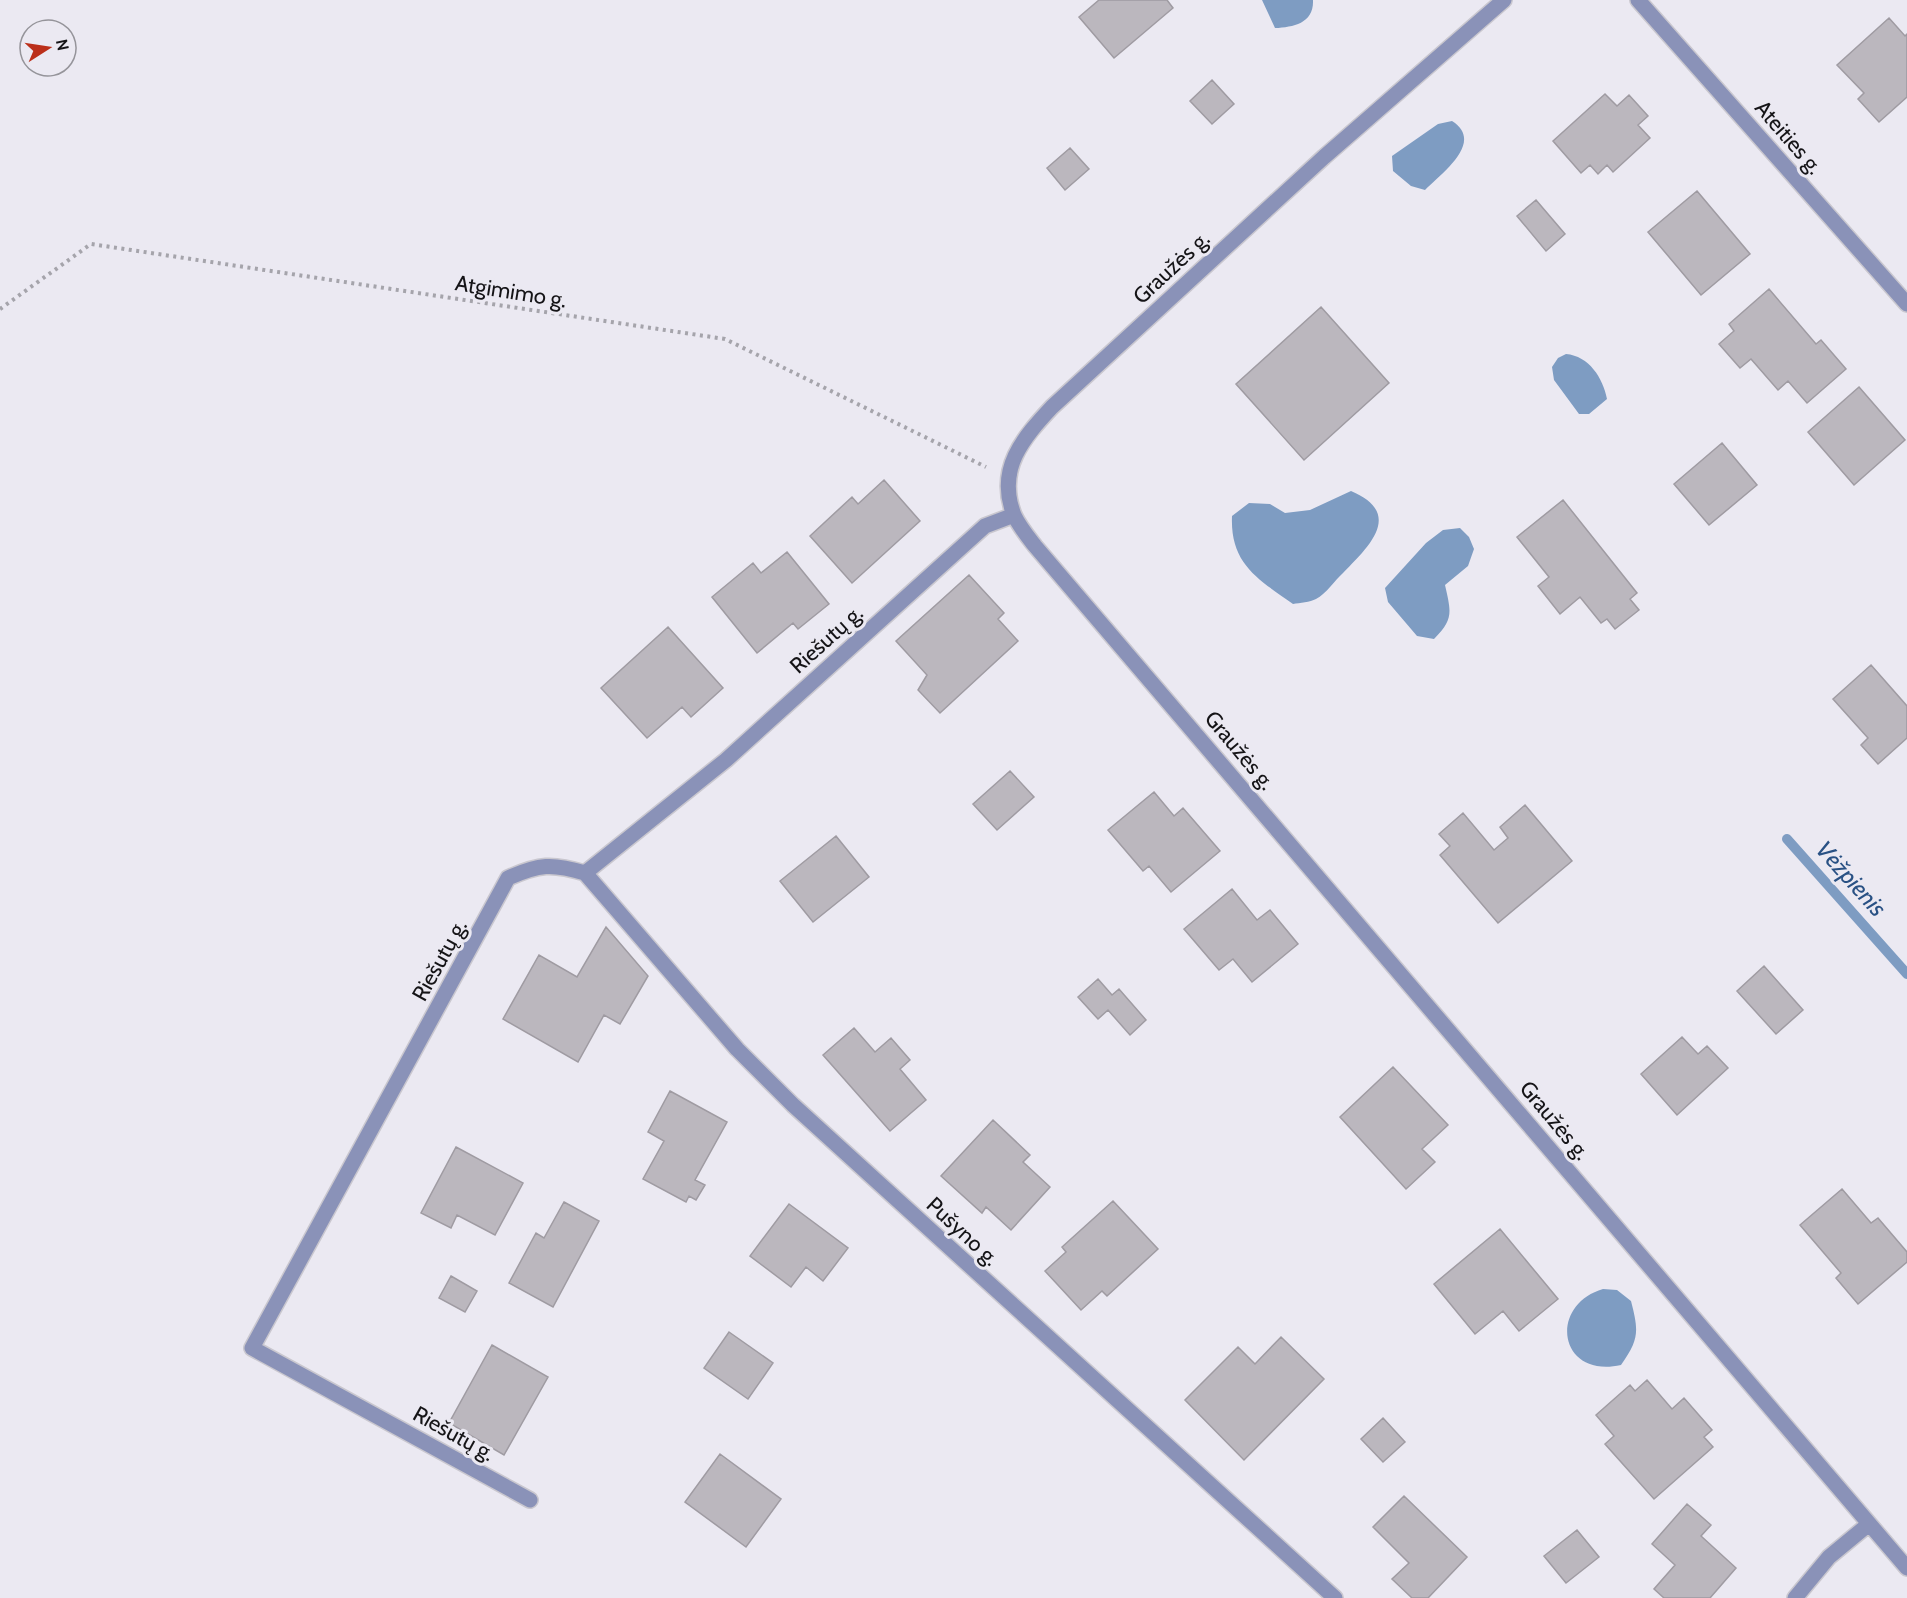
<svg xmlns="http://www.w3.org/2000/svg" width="1907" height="1598" font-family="Cabin,sans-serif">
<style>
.water{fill:#7e9cc2}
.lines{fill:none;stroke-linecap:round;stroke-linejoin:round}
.stream{stroke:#7e9cc2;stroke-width:10}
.building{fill:#bbb7be;stroke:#9f9ba2;stroke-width:1.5}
.minor-casing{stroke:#c9c7cf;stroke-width:18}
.path{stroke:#a5a4ab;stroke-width:4;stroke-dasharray:3 4.5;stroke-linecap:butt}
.minor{stroke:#8a92b8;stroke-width:15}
.labels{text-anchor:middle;stroke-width:6;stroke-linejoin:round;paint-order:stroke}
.street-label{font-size:22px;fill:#151417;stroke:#ebe9f2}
.water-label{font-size:24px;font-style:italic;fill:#295184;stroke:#ebe9f2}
</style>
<rect width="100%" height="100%" fill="#ebe9f2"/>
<path class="water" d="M1262 0H1313C1314 23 1294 27 1275 28Z
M1452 121C1485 142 1442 173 1425 190L1411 186 1393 171 1392 156 1438 124Z
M1566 354C1589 356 1603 378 1607 399L1589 414H1579L1554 380 1552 367 1558 358Z
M1351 491C1403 513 1371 545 1343 573 1335 580 1326 594 1316 599 1310 602 1300 603 1293 604 1258 579 1230 564 1232 516L1249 503 1270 504 1285 513 1310 510Z
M1460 528 1469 537 1474 549 1468 566 1445 585C1451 612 1454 619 1434 639L1417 636 1388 602 1385 588 1426 543 1443 530Z
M1603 1289 1617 1290 1631 1301C1639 1332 1639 1339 1621 1365 1558 1379 1548 1305 1603 1289Z"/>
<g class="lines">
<path class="stream" d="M1787 839 1907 974"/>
</g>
<path class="building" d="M1099 0H1167L1173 8 1114 58 1079 17Z
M1889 18 1905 36 1907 34V97L1879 122 1858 99 1864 93 1837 65Z
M1212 80 1234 104 1212 124 1190 101Z
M1605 94 1617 106 1629 95 1648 116 1638 125 1650 138 1613 172 1607 165 1598 174 1590 165 1581 173 1553 141Z
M1070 148 1089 169 1065 190 1047 168Z
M1697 191 1750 254 1701 295 1648 232Z
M1536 200 1565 234 1546 251 1517 216Z
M1769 289 1816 344 1821 340 1846 369 1807 403 1788 381 1778 390 1751 359 1740 368 1719 344 1734 331 1729 324Z
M1321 307 1389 383 1304 460 1236 384Z
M1859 387 1905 440 1854 485 1808 432Z
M1722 443 1757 485 1709 525 1674 484Z
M884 480 920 521 852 583 810 536 852 497 858 504Z
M1563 500 1637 593 1630 599 1639 610 1615 629 1607 619 1601 623 1580 597 1560 614 1538 586 1549 577 1517 537Z
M787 552 829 604 798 629 793 623 757 653 712 597 753 563 761 573Z
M969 575 1004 613 998 619 1018 641 940 713 918 690 927 675 896 641Z
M668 627 723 688 691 717 682 707 647 738 601 688Z
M1871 665 1907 706V738L1878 764 1861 745 1868 738 1833 699Z
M1010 771 1034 797 997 830 973 804Z
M1154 792 1174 816 1183 808 1220 851 1171 892 1149 866 1143 871 1108 830Z
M1525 805 1572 861 1498 923 1440 855 1450 846 1439 834 1463 813 1494 850 1508 838 1500 827Z
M836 836 869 877 813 922 780 881Z
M1232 889 1257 920 1270 910 1298 944 1252 982 1233 959 1219 970 1184 929Z
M606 927 648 976 620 1024 604 1015 578 1062 503 1019 539 955 577 977Z
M1764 966 1803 1010 1776 1034 1737 991Z
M1098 979 1112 995 1119 989 1146 1020 1130 1035 1108 1010 1098 1019 1078 997Z
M854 1028 875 1052 891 1038 910 1060 900 1069 926 1100 890 1131 823 1055Z
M1682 1037 1698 1054 1707 1046 1728 1068 1677 1115 1641 1074Z
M1393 1067 1448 1125 1422 1149 1435 1162 1406 1189 1340 1117Z
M670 1091 727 1122 695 1180 705 1185 696 1200 689 1196 686 1202 643 1179 664 1141 648 1132Z
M993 1120 1030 1155 1023 1162 1050 1187 1011 1230 986 1207 982 1213 941 1176Z
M456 1147 523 1183 495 1235 457 1215 451 1228 421 1213Z
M1842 1189 1871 1223 1878 1218 1907 1252V1262L1858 1304 1836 1278 1841 1273 1800 1225Z
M1113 1201 1158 1249 1107 1296 1102 1291 1081 1310 1045 1271 1066 1252 1062 1247Z
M564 1202 599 1221 553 1307 509 1283 536 1233 544 1238Z
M789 1204 848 1248 823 1281 806 1267 791 1287 750 1256Z
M1500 1229 1558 1299 1519 1331 1503 1311 1475 1334 1434 1284Z
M451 1276 477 1291 465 1312 439 1298Z
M729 1332 773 1363 748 1399 704 1368Z
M1281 1337 1324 1379 1244 1460 1185 1400 1238 1347 1255 1364Z
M492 1345 548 1377 504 1455 449 1423Z
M1647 1380 1672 1409 1684 1398 1712 1430 1704 1437 1713 1447 1654 1499 1605 1444 1614 1436 1596 1415 1630 1385 1635 1391Z
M1383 1418 1405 1442 1383 1462 1361 1439Z
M720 1454 781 1499 746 1547 685 1502Z
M1404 1496 1467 1557 1428 1598H1412L1392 1579 1409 1563 1373 1527Z
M1687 1504 1711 1525 1701 1536 1736 1568 1710 1598H1664L1654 1589 1675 1565 1652 1544Z
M1577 1530 1599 1557 1566 1583 1544 1556Z"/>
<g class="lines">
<defs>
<path id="minor" d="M1504 0 1324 157 1052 407C1023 438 996 469 1014 515 1019 526 1028 537 1035 546L1907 1568
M1638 0 1907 304
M585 873 737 1049 793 1105 1335 1598
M585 873 726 760 985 526 1014 515
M530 1500 252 1348 508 878C539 864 552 863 585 873
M1795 1598 1829 1557 1869 1524"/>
</defs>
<use href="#minor" class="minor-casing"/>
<path class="path" d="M0 309 91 244 725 339 986 467"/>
<use href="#minor" class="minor"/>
</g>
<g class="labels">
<g class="street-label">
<text transform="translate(1789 137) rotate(49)" y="8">Ateities g.</text>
<text transform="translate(1171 267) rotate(-43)" y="8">Graužės g.</text>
<text transform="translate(511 291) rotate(9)" y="8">Atgimimo g.</text>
<text transform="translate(826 639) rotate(-42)" y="8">Riešutų g.</text>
<text transform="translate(1240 750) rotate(50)" y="8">Graužės g.</text>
<text transform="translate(439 960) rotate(-61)" y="8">Riešutų g.</text>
<text transform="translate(1555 1120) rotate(50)" y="8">Graužės g.</text>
<text transform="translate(963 1231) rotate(43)" y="8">Pušyno g.</text>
<text transform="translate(454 1433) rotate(29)" y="8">Riešutų g.</text>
</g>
<g class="water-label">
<text transform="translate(1851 879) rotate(48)" y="8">Vėžpienis</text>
</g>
</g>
<g transform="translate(48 48) rotate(78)"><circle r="28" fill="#ebe9f2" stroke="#95949a" stroke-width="1.5"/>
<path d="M0-4.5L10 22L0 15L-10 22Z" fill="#bb2f1a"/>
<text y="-9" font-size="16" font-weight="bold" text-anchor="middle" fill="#151417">N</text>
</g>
</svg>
